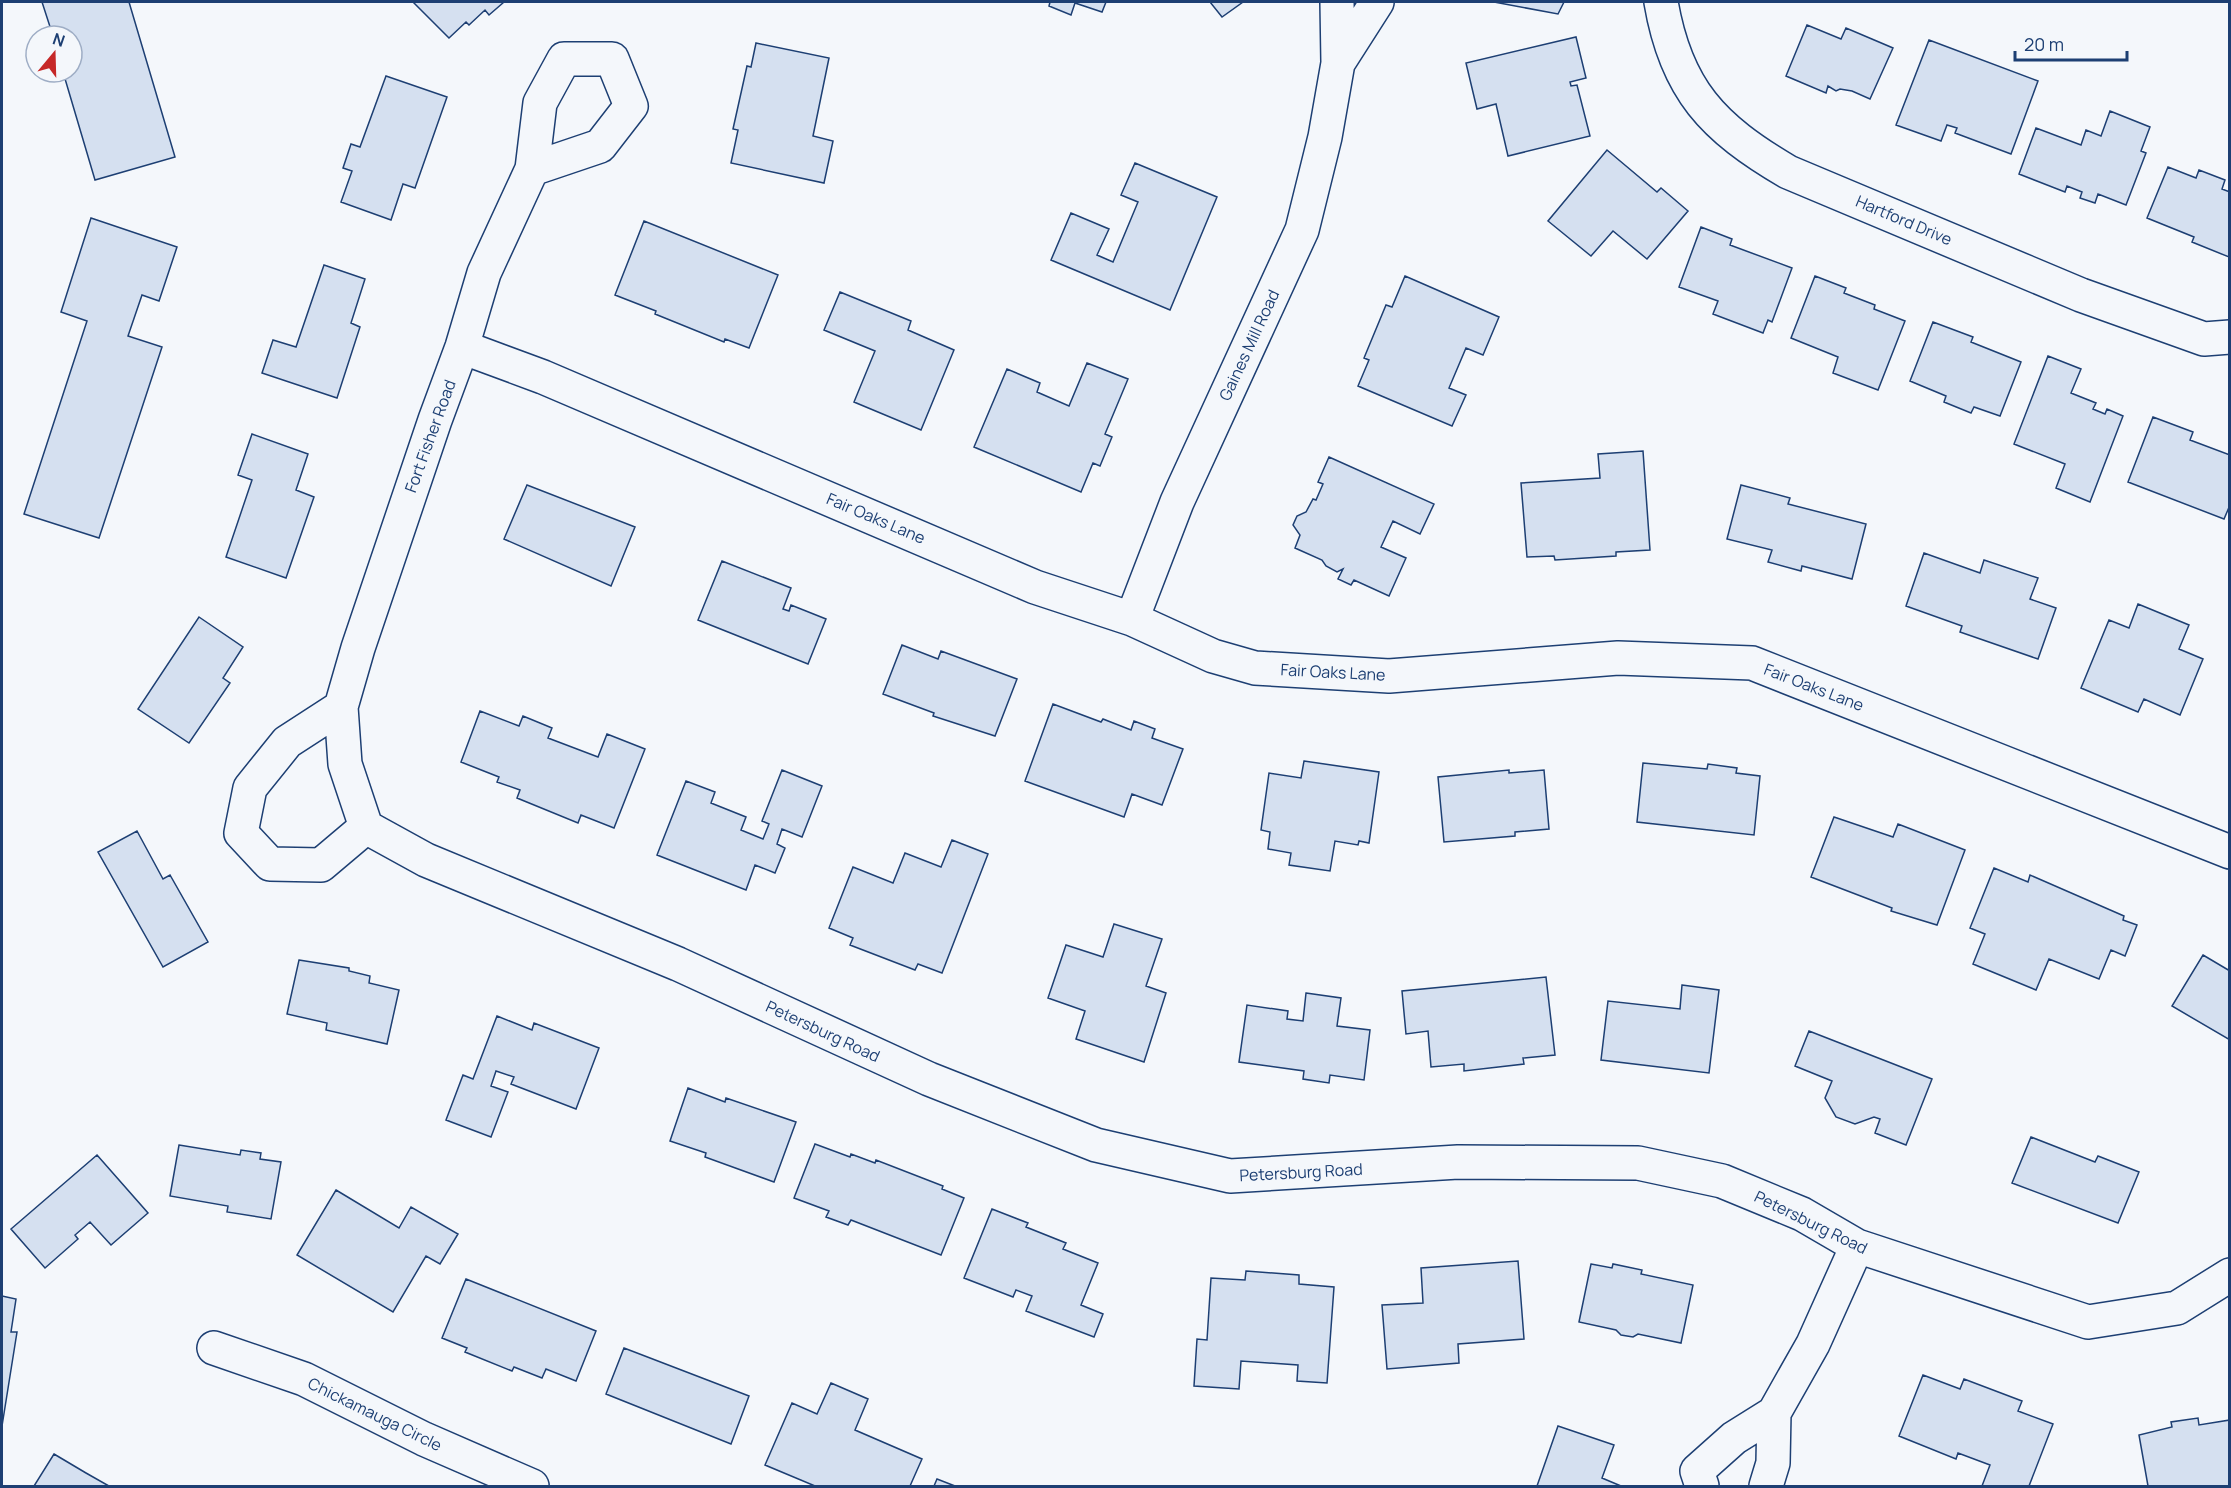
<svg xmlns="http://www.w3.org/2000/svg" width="2231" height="1488" font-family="Manrope,sans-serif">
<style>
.building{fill:#d5e0f0;stroke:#1d3f73;stroke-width:1.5}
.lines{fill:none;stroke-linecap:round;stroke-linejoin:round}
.minor-casing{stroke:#1d3f73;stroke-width:36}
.minor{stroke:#f4f7fb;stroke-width:33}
.labels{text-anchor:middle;stroke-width:4.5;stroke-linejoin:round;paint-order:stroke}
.street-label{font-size:16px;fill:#1d3f73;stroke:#f4f7fb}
</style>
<rect width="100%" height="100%" fill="#f4f7fb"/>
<path class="building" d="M42 2H129L175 157 95 180 63 72H72V36H53Z
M413 2H504L489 15 485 10 469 25 466 22 449 38Z
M1050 2H1106L1102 12 1075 3 1071 15 1049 6Z
M1210 2H1243L1222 17Z
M1494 2H1564L1558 14Z
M1807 25 1841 39 1846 28 1893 48 1870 99 1852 91 1840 89 1836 91 1828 86 1826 93 1786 76Z
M1576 37 1586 78 1570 82 1571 86 1577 85 1590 136 1508 156 1496 104 1477 109 1466 63Z
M1929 40 2038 81 2011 154 1955 133 1957 128 1947 125 1941 141 1896 125Z
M756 43 829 58 813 136 833 141 824 183 731 163 738 130 733 129 747 66 751 67Z
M386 76 447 97 415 188 403 184 391 220 341 202 352 171 343 168 351 144 360 147Z
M2110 111 2150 127 2141 151 2146 153 2126 205 2098 194 2095 203 2080 198 2082 192 2067 186 2065 192 2019 174 2036 128 2081 145 2086 130 2101 136Z
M1607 150 1657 192 1661 188 1688 211 1647 259 1613 231 1591 256 1548 221Z
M1135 163 1217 197 1170 310 1051 260 1071 213 1109 229 1097 255 1113 262 1138 202 1121 195Z
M2168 167 2196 178 2199 170 2225 180 2222 189 2230 192 2229 257 2192 242 2194 237 2147 218Z
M91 218 177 247 159 301 142 295 128 336 162 347 99 538 24 514 87 321 61 312Z
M644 221 778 275 749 348 725 339 724 342 655 314 656 311 615 295Z
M1701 227 1732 239 1730 245 1792 268 1772 322 1768 320 1763 333 1713 314 1718 301 1679 287Z
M324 265 365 279 351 323 360 327 337 398 262 373 273 340 296 347Z
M1405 276 1499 317 1483 355 1466 348 1449 388 1466 395 1452 426 1358 386 1369 360 1364 358 1386 305 1392 307Z
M1815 276 1846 288 1844 293 1875 305 1874 309 1905 321 1878 390 1833 373 1838 357 1791 338Z
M840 292 911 321 908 330 954 350 921 430 854 402 875 351 824 330Z
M1933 322 1973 337 1971 342 2021 362 2000 416 1974 407 1971 413 1944 402 1946 396 1910 381Z
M2048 356 2081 369 2071 393 2096 403 2093 409 2105 414 2107 409 2123 416 2090 502 2056 488 2065 464 2014 444Z
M1087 363 1128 379 1105 434 1112 437 1100 466 1093 463 1081 492 974 447 1007 369 1040 383 1037 392 1069 406Z
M2153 417 2193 432 2190 440 2230 455V505L2224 519 2128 482Z
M252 434 308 454 296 490 314 497 286 578 226 557 252 480 238 475Z
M1643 451 1650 550 1616 552V556L1555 560 1554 556 1527 557 1521 483 1600 478 1598 454Z
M1329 457 1434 504 1420 534 1393 521 1381 547 1406 558 1389 596 1354 580 1351 585 1338 579 1343 569 1337 572 1326 566 1322 560 1295 548 1300 535 1293 525 1297 516 1306 512 1313 499 1316 500 1323 484 1318 482Z
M527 485 635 527 611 586 504 539Z
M1741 485 1790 498 1788 504 1866 524 1852 579 1802 566 1801 571 1768 562 1772 550 1727 539Z
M1924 553 1980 573 1984 560 2038 578 2030 599 2056 608 2038 659 1960 632 1962 626 1906 606Z
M722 561 791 588 783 609 789 611 791 605 826 619 808 664 698 620Z
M2138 604 2189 625 2179 649 2203 659 2180 715 2144 699 2138 712 2081 688 2109 620 2129 628Z
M199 617 243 647 223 678 230 683 189 743 138 709Z
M902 645 938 659 941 651 1017 679 995 736 933 716 934 713 883 694Z
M1053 704 1101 722 1103 719 1131 730 1134 721 1155 729 1152 738 1183 749 1162 805 1132 794 1124 817 1025 781Z
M480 711 519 726 523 716 552 728 548 738 598 757 607 734 645 749 614 828 581 815 578 823 517 798 520 790 497 782 499 777 461 762Z
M1304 761 1379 772 1369 843 1359 841 1358 845 1335 841 1330 871 1289 865 1291 853 1268 849 1270 832 1261 830 1269 773 1301 778Z
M1643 763 1707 769 1708 764 1737 768 1736 773 1760 776 1754 835 1637 822Z
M782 770 822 786 802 837 782 829 777 844 785 848 775 873 755 865 746 890 657 855 686 781 715 792 711 803 746 817 741 830 763 839 769 824 762 821Z
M1509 770V773L1544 770 1549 829 1515 832V836L1444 842 1438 777Z
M1834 817 1893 837 1898 824 1965 850 1937 925 1891 911 1892 908 1811 877Z
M137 831 163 879 170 875 208 942 163 967 98 852Z
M952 840 988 854 942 973 918 964 915 970 850 945 853 938 829 928 853 867 893 883 905 853 941 867Z
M1994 868 2028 882 2030 875 2124 916 2123 920 2137 925 2125 956 2111 950 2099 979 2049 959 2036 990 1973 964 1985 934 1970 928Z
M1114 924 1162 939 1146 986 1166 993 1144 1062 1076 1039 1085 1011 1048 998 1066 945 1103 957Z
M2203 955 2230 971V1040L2172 1006Z
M299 960 349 968V971L370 976 369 983 399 990 387 1044 326 1030 327 1023 287 1014Z
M1546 977 1555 1055 1523 1058 1524 1064 1464 1071V1064L1431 1067 1428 1031 1406 1034 1402 991Z
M1682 985 1719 990 1709 1073 1601 1060 1608 1001 1680 1009Z
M1306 993 1341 998 1337 1026 1370 1030 1364 1080 1330 1075 1329 1083 1303 1079 1304 1071 1239 1062 1247 1005 1288 1011 1287 1019 1303 1021Z
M497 1016 532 1030 534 1023 599 1048 576 1109 511 1084 514 1077 496 1071 491 1086 508 1092 491 1137 446 1120 463 1075 473 1079Z
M1809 1031 1932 1079 1906 1145 1875 1133 1880 1119 1874 1117 1855 1124 1836 1117 1825 1098 1832 1081 1795 1066Z
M688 1088 725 1102 726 1098 796 1122 774 1182 705 1157 706 1153 670 1141Z
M2031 1137 2095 1162 2098 1156 2139 1172 2118 1223 2012 1183Z
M815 1144 850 1157 851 1154 875 1163 876 1160 943 1186 942 1189 964 1198 941 1255 851 1220 848 1225 826 1217 829 1211 794 1198Z
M179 1145 240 1155 241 1150 261 1153 260 1159 281 1162 271 1219 227 1212 228 1206 170 1196Z
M97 1155 148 1213 111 1245 90 1222 75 1235 78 1239 45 1268 11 1229Z
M336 1190 399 1228 411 1207 458 1234 440 1264 426 1256 393 1312 297 1255Z
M992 1209 1028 1223 1026 1227 1066 1243 1063 1249 1098 1263 1081 1305 1103 1314 1094 1337 1026 1311 1032 1296 1016 1290 1013 1297 964 1278Z
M1518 1261 1524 1339 1458 1344 1459 1363 1387 1369 1382 1305 1423 1303 1421 1268Z
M1591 1264 1612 1268 1613 1264 1642 1270 1641 1274 1693 1285 1681 1343 1638 1334 1633 1337 1621 1335 1616 1330 1579 1322Z
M1246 1271 1299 1275V1284L1334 1287 1327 1383 1297 1381 1298 1365 1241 1361 1239 1389 1194 1386 1197 1339 1207 1340 1211 1278 1245 1280Z
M466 1279 596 1331 576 1381 546 1369 542 1378 514 1367 512 1371 465 1352 467 1348 442 1338Z
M2 1296 16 1299 11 1332H17L2 1426Z
M624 1348 749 1396 731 1444 606 1394Z
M1923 1375 1960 1389 1964 1379 2022 1401 2018 1411 2053 1424 2029 1486H1982L1990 1465 1958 1453 1956 1459 1899 1436Z
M831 1383 868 1399 855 1430 922 1459 910 1486H815L765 1465 792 1403 817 1414Z
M2198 1418 2199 1425 2230 1420V1486H2148L2139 1435 2172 1427 2171 1422Z
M1558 1426 1614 1445 1602 1478 1621 1486H1537Z
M54 1454 86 1473 109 1486H34Z
M937 1479 955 1486H934Z"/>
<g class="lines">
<defs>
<path id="minor" d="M1661 2C1676 90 1713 128 1788 172L2081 295 2204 339 2230 337
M564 59H612L631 106 600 146 532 169 540 103Z
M1338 63 1377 2
M462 347 543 377 1035 587 1132 619 1213 656 1255 668 1389 676 1618 658 1752 663 2230 852
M1132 619 1177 502 1302 230 1325 137 1338 63 1337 2
M341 707 345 764 366 827
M366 827 426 860 678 964 929 1079 1096 1145 1230 1176 1458 1162 1638 1163 1722 1181 1802 1214 1857 1246 2088 1322 2177 1308 2230 1275
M366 827 321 865 270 864 241 833 250 788 287 742 341 707 358 648 435 420 462 347 484 273 532 169
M214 1348 304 1379 424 1439 532 1486
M1774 1413 1813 1344 1857 1246
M1702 1486 1697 1471 1734 1438 1774 1413 1773 1463 1766 1486"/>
</defs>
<use href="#minor" class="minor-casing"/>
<use href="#minor" class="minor"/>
</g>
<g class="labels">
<g class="street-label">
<text transform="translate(1904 220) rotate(23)" y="6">Hartford Drive</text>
<text transform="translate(1249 345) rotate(-65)" y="6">Gaines Mill Road</text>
<text transform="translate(430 436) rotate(-70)" y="6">Fort Fisher Road</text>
<text transform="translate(876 518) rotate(23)" y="6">Fair Oaks Lane</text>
<text transform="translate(1333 672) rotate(3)" y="6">Fair Oaks Lane</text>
<text transform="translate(1814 687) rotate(21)" y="6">Fair Oaks Lane</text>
<text transform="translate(823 1031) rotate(25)" y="6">Petersburg Road</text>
<text transform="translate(1301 1172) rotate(-3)" y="6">Petersburg Road</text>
<text transform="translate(1811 1222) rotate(26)" y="6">Petersburg Road</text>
<text transform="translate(375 1414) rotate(26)" y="6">Chickamauga Circle</text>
</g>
</g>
<rect width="2231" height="1488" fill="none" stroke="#1d3f73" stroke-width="6"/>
<g transform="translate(54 54) rotate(19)"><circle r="28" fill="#f4f7fb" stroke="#9eadc5" stroke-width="1.5"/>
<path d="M0-4.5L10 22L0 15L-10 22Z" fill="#c62828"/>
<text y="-9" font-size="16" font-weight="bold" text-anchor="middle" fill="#1d3f73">N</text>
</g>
<path d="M2015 51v9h112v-9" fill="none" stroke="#1d3f73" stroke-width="3"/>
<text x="2024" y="51" font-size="18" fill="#1d3f73" stroke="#f4f7fb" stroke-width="4.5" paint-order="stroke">20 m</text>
</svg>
